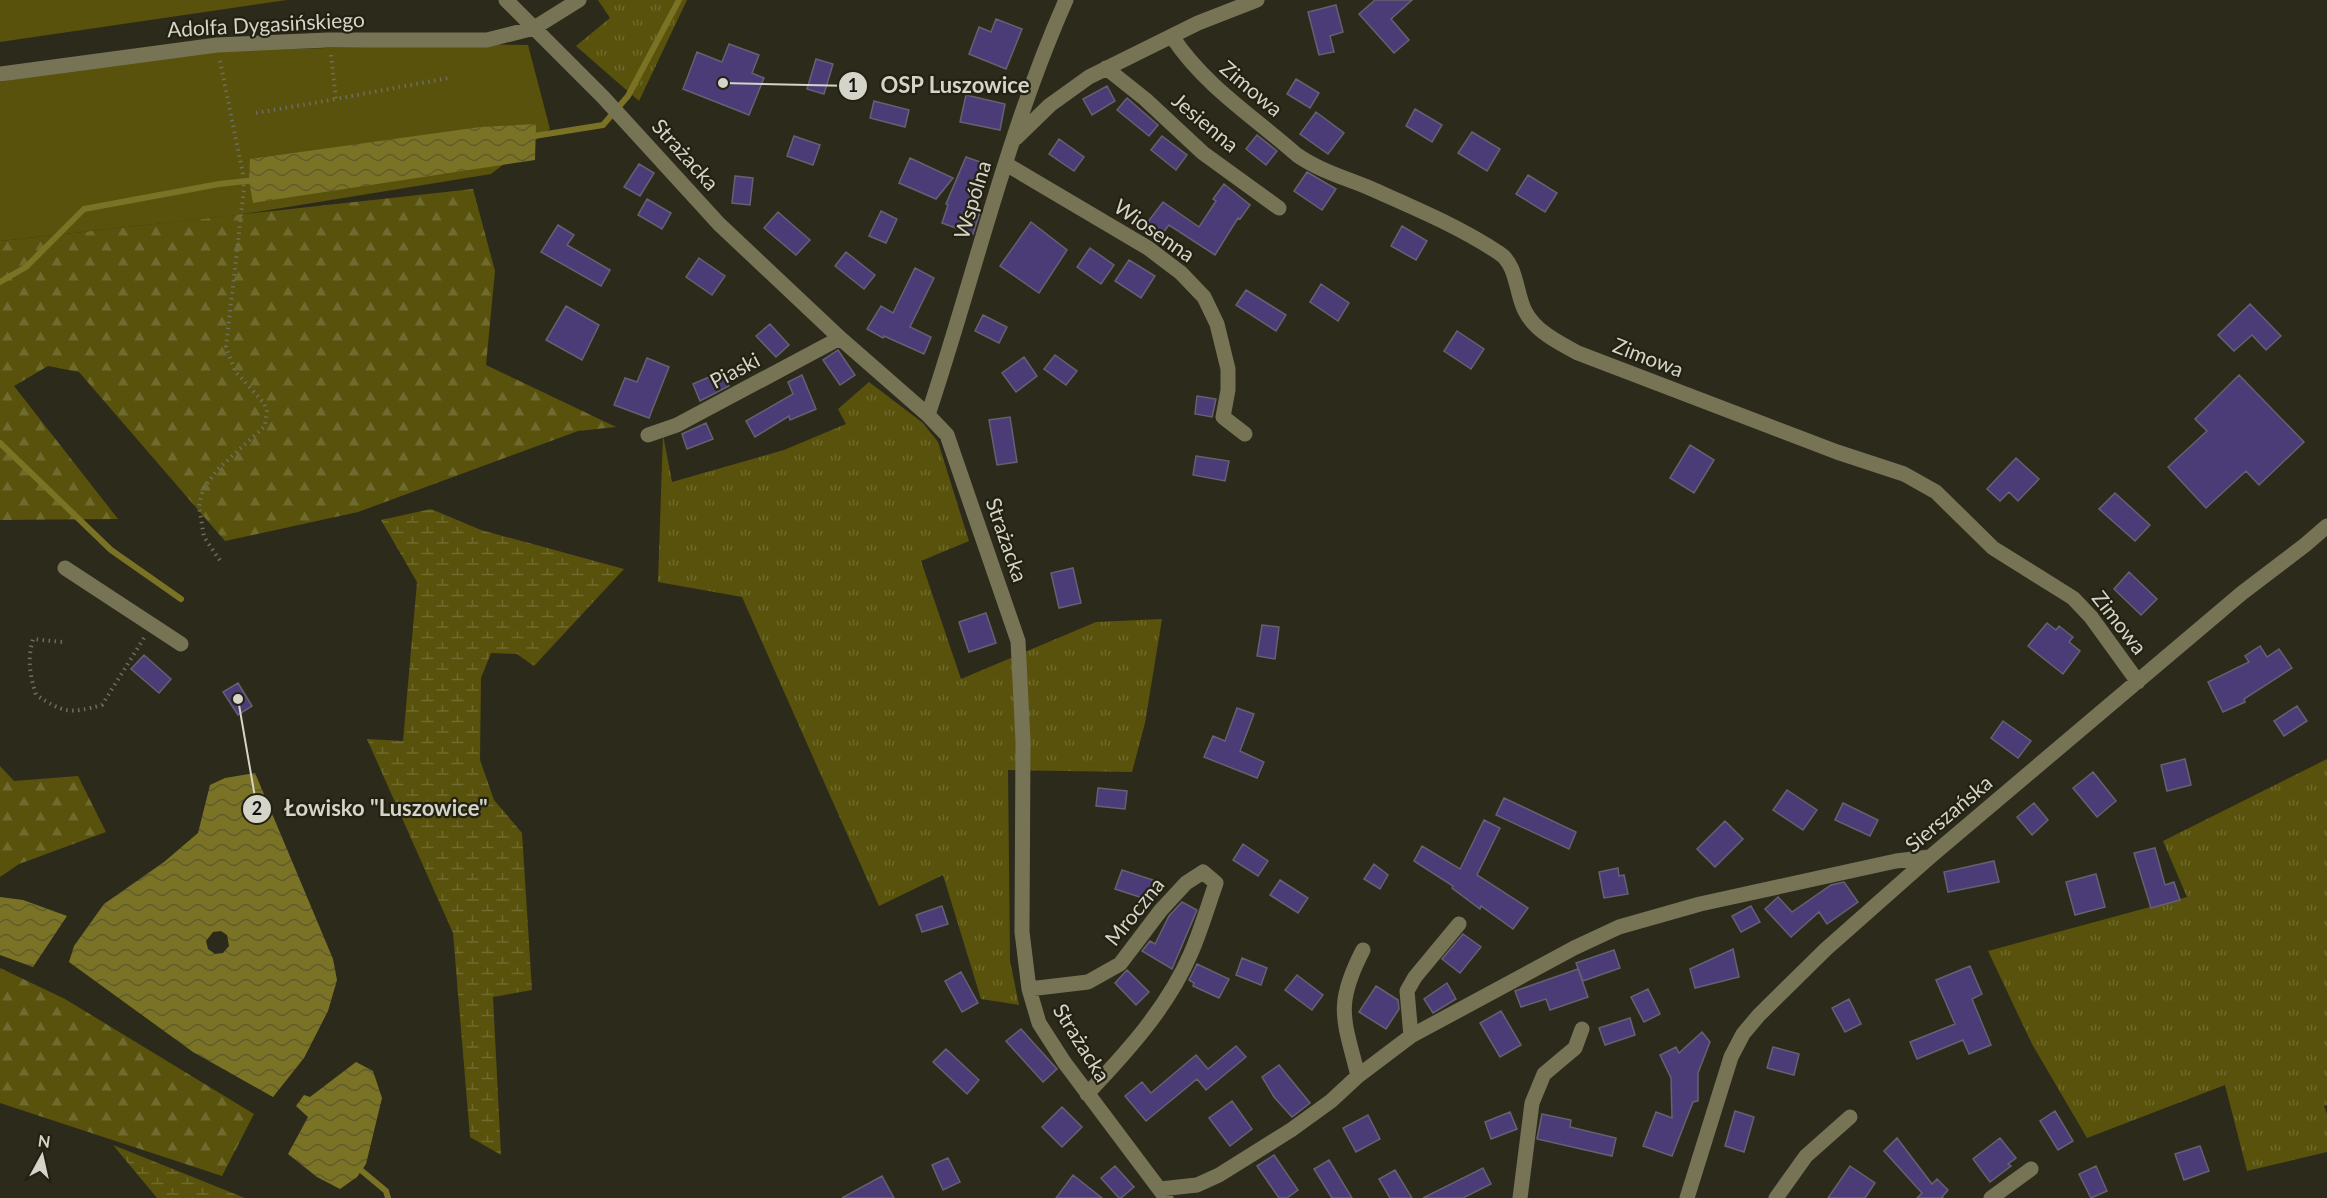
<svg xmlns="http://www.w3.org/2000/svg" width="2327" height="1198" font-family="Lato,sans-serif">
<style>
.grass{fill:url(#grass-tufts)}
.forest{fill:url(#forest-firs)}
.wetland{fill:url(#wetland-marsh)}
.park{fill:#58520c}
.water{fill:url(#water-waves);fill-rule:evenodd}
.lines{fill:none;stroke-linecap:round;stroke-linejoin:round}
.stream{stroke:#7a7325;stroke-width:6}
.building{fill:#4b3c77;stroke:#646172;stroke-width:1.5}
.path{stroke:#6e6d5f;stroke-width:4;stroke-dasharray:1.5 4.5;stroke-linecap:butt}
.minor{stroke:#777456;stroke-width:15}
.labels{text-anchor:middle;stroke-width:4.5;stroke-linejoin:round;paint-order:stroke}
.street-label{font-size:21px;fill:#d4d4c9;stroke:#232111}
.leader{fill:none;stroke:#d4d4c9;stroke-width:2}
.callout-dot{fill:#d4d4c9;stroke:#232111;stroke-width:2}
.mark-label{font-size:18px;text-anchor:middle;font-weight:bold;fill:#111}
.callout-label{font-size:22px;text-anchor:middle;font-weight:bold;fill:#d4d4c9;stroke:#232111;stroke-width:4.5;stroke-linejoin:round;paint-order:stroke}
</style>
<defs>
<pattern id="grass-tufts" width="24" height="20" patternUnits="userSpaceOnUse" patternTransform="scale(1.5)"><rect width="24" height="20" fill="#58520c"/><path d="M3 7l-1-3M5 7V3M7 7l1-3M15 17l-1-3M17 17v-4M19 17l1-3" fill="none" stroke="#6f6a2e"/></pattern>
<pattern id="forest-firs" width="22" height="20" patternUnits="userSpaceOnUse" patternTransform="scale(1.5)"><rect width="22" height="20" fill="#58520c"/><path d="M5 1l3.5 6h-7zM16 11l3.5 6h-7z" fill="#6f6a2e"/></pattern>
<pattern id="wetland-marsh" width="20" height="14" patternUnits="userSpaceOnUse" patternTransform="scale(1.5)"><rect width="20" height="14" fill="#58520c"/><path d="M1 5h8M5 5V1M11 12h8M15 12V8" fill="none" stroke="#6f6a2e"/></pattern>
<pattern id="water-waves" width="16" height="10" patternUnits="userSpaceOnUse" patternTransform="scale(1.5)"><rect width="16" height="10" fill="#7a7325"/><path d="M0 5q4-4 8 0t8 0" fill="none" stroke="#605c2f"/></pattern>
</defs>
<rect width="100%" height="100%" fill="#2c2b1b"/>
<path class="grass" d="M598 0H687L639 101 576 46 610 18Z
M869 382 923 423 938 442 969 541 921 561 961 679 1096 622 1162 619 1145 723 1132 772 1008 770 1010 961 1019 1005 981 999 943 875 879 906 742 597 658 582 663 435 672 482 784 450 846 424 838 409Z
M2327 759V1105L2324 1106 2327 1114V1152L2247 1171 2225 1085 2087 1138 2032 1044 1988 951 2187 897 2163 841Z"/>
<path class="forest" d="M473 189 495 271 486 365 616 427 578 431 358 512 225 541 79 372 48 366 14 386 118 519 0 520V241Z
M0 766 14 781 78 776 106 832 19 864 0 877Z
M0 968 65 999 254 1114 222 1176 0 1103Z"/>
<path class="wetland" d="M431 509 481 530 624 569 534 666 517 654 491 653 481 678 480 760 494 800 522 833 532 990 493 997 501 1155 470 1137 453 933 367 739 403 741 417 582 381 520Z
M113 1145 245 1198H157Z"/>
<path class="park" d="M0 0H287L0 42Z
M474 44 528 45 550 129 491 174 238 215 0 241V82L53 72 221 51Z"/>
<path class="water" d="M536 124 535 160 253 203 249 181 250 159 480 127Z
M255 773 333 959 337 980 328 1011 304 1058 273 1097 193 1052 69 962 74 946 104 904 164 862 198 833 210 785 225 778ZM221 931 227 935 229 946 223 953 215 954 208 949 206 941 213 932Z
M0 897 23 900 67 916 33 967 0 955Z
M356 1062 373 1071 382 1098 366 1164 357 1177 340 1189 317 1177 288 1154 308 1117 296 1106 304 1095 310 1097Z"/>
<g class="lines">
<path class="stream" d="M528 137 603 125 628 96 679 0
M0 282 26 267 84 209 219 184 257 180
M0 443 111 550 181 599
M362 1171 386 1191 388 1198"/>
</g>
<path class="building" d="M1375 0H1412L1391 19 1409 40 1394 53 1359 14Z
M1336 5 1343 32 1330 36 1334 52 1319 55 1308 12Z
M996 19 1022 29 1006 69 969 54 979 27 991 32Z
M729 44 759 55 752 73 764 78 749 115 683 89 697 52 722 62Z
M816 59 833 64 824 94 807 89Z
M1296 79 1319 93 1310 108 1287 94Z
M1107 86 1115 101 1092 115 1083 99Z
M966 95 1005 104 1000 130 960 122Z
M1127 98 1158 125 1149 136 1117 110Z
M874 101 909 110 905 127 870 118Z
M1415 109 1442 125 1432 142 1406 126Z
M1316 112 1344 133 1328 154 1300 134Z
M1472 132 1500 149 1487 171 1458 153Z
M1257 135 1277 151 1266 165 1246 149Z
M794 136 820 145 813 165 787 156Z
M1162 136 1187 155 1176 170 1151 150Z
M1059 139 1084 157 1074 171 1049 154Z
M966 157 983 163 968 204 981 209 973 234 942 223 948 205 946 204Z
M910 158 953 178 936 199 899 183Z
M639 164 654 173 640 196 624 187Z
M1307 172 1336 189 1322 210 1294 191Z
M1528 175 1557 193 1545 212 1516 194Z
M735 176 753 178 750 205 732 203Z
M1224 184 1250 205 1240 219 1238 218 1215 255 1169 225 1162 234 1147 223 1163 202 1199 227 1216 201 1213 199Z
M647 199 671 213 662 229 638 215Z
M881 211 897 219 886 243 869 236Z
M778 212 810 240 796 255 764 228Z
M1031 222 1067 250 1039 293 1000 266Z
M558 225 574 235 567 245 610 270 601 286 541 252Z
M1402 226 1427 241 1416 260 1391 246Z
M1090 248 1114 265 1101 284 1077 267Z
M846 252 875 275 864 289 835 266Z
M699 258 725 276 712 295 686 277Z
M1129 260 1155 276 1141 298 1115 281Z
M915 268 934 278 910 327 931 337 924 354 884 336 883 338 867 329 881 306 893 313Z
M1321 284 1349 303 1338 321 1310 302Z
M1246 290 1286 315 1276 331 1236 305Z
M2250 304 2281 336 2266 350 2252 335 2234 351 2218 335Z
M566 306 599 325 582 360 546 340Z
M983 315 1007 327 999 343 975 331Z
M770 324 789 345 776 357 756 336Z
M1457 331 1484 349 1471 369 1444 351Z
M838 350 855 375 840 385 823 360Z
M1055 355 1077 371 1066 385 1044 369Z
M1024 357 1037 376 1016 392 1002 373Z
M647 358 669 367 649 418 614 405 625 378 637 382Z
M723 371 729 386 700 401 693 384Z
M802 375 816 409 790 420 789 416 755 437 746 421 793 394 788 382Z
M2239 375 2304 442 2259 485 2246 471 2206 508 2168 467 2207 431 2195 419Z
M1197 396 1216 399 1212 417 1195 414Z
M1010 417 1017 462 997 465 989 420Z
M706 423 713 439 687 449 682 434Z
M1690 445 1714 460 1694 493 1670 478Z
M1196 456 1229 461 1225 481 1193 475Z
M2016 458 2039 479 2018 501 2009 492 2000 501 1987 489Z
M2115 493 2150 525 2135 541 2099 509Z
M1073 568 1081 603 1059 608 1051 573Z
M2129 572 2157 599 2141 615 2114 589Z
M986 613 996 643 969 652 959 622Z
M2047 623 2056 630 2059 626 2073 637 2069 642 2080 651 2063 674 2028 646Z
M1262 625 1279 627 1275 659 1257 656Z
M2260 646 2267 657 2279 649 2292 668 2244 699 2245 702 2223 712 2208 682 2249 662 2245 656Z
M144 655 171 679 159 693 131 669Z
M238 683 252 706 238 715 223 692Z
M2297 706 2307 721 2284 736 2274 721Z
M1237 708 1254 714 1240 751 1264 762 1257 778 1204 757 1213 736 1225 741Z
M2003 721 2031 741 2018 758 1991 738Z
M2185 759 2191 785 2167 791 2161 765Z
M2093 772 2116 801 2097 817 2073 788Z
M1098 788 1127 791 1125 809 1096 806Z
M1787 790 1817 810 1803 830 1773 810Z
M1504 798 1576 832 1569 849 1496 815Z
M1843 803 1878 820 1870 836 1835 820Z
M2034 803 2048 820 2032 835 2017 817Z
M1484 820 1500 828 1477 875 1528 908 1513 929 1481 906 1480 909 1452 888 1453 886 1414 861 1422 846 1460 869Z
M1725 821 1743 839 1715 867 1697 849Z
M1243 844 1268 861 1258 876 1233 860Z
M2155 848 2165 885 2174 882 2180 900 2151 908 2134 853Z
M1994 861 1999 882 1948 892 1944 872Z
M1374 864 1388 875 1380 889 1364 879Z
M1618 868 1619 876 1624 875 1628 894 1604 898 1599 872Z
M1122 870 1159 882 1152 901 1115 889Z
M2096 874 2105 907 2075 915 2066 882Z
M1280 880 1308 898 1298 913 1270 895Z
M1844 882 1858 902 1827 924 1819 912 1791 937 1765 909 1778 897 1792 912 1831 885Z
M1182 902 1197 910 1172 969 1142 951 1150 941 1155 944 1169 916Z
M942 906 948 924 922 932 916 915Z
M1751 906 1760 922 1741 932 1732 916Z
M1463 934 1481 947 1460 973 1442 959Z
M1733 949 1739 977 1695 988 1690 969Z
M1614 950 1620 968 1583 981 1576 963Z
M1242 958 1267 968 1261 985 1236 975Z
M1197 964 1229 979 1219 998 1193 986 1194 983 1189 980Z
M1970 966 1982 994 1972 999 1991 1045 1969 1054 1963 1040 1917 1059 1910 1042 1955 1024 1936 980Z
M1578 969 1588 997 1550 1010 1546 999 1521 1007 1515 991Z
M1127 970 1149 992 1136 1005 1115 983Z
M961 972 978 1003 962 1012 945 981Z
M1297 975 1323 995 1312 1010 1285 990Z
M1447 983 1456 999 1433 1013 1424 999Z
M1376 986 1398 1000 1399 1009 1386 1029 1359 1012Z
M1648 989 1660 1014 1644 1022 1631 997Z
M1849 999 1861 1024 1845 1032 1832 1008Z
M1501 1011 1521 1045 1500 1057 1480 1023Z
M1630 1018 1635 1035 1605 1045 1599 1028Z
M1021 1029 1057 1069 1043 1082 1006 1041Z
M1702 1032 1710 1042 1698 1073V1101L1693 1102 1672 1156 1643 1146 1656 1112 1672 1118 1671 1078 1660 1055 1676 1047 1679 1053Z
M1236 1046 1246 1057 1206 1090 1197 1079 1146 1121 1125 1096 1142 1082 1151 1093 1196 1055 1208 1069Z
M1773 1047 1799 1054 1794 1075 1767 1068Z
M946 1049 979 1080 967 1094 933 1062Z
M1279 1065 1310 1103 1292 1117 1274 1097 1262 1077Z
M1232 1101 1252 1129 1230 1146 1209 1118Z
M1062 1107 1082 1127 1062 1147 1042 1127Z
M1735 1111 1754 1117 1744 1152 1725 1146Z
M2055 1111 2073 1141 2058 1150 2040 1121Z
M1510 1112 1517 1129 1491 1139 1485 1122Z
M1542 1114 1571 1120 1570 1127 1616 1138 1612 1156 1537 1139Z
M1368 1115 1380 1139 1356 1152 1343 1128Z
M1897 1138 1932 1184 1937 1179 1948 1190 1942 1197 1943 1198H1917L1922 1193 1884 1151Z
M2000 1138 2016 1158 2008 1164 2011 1166 1990 1182 1973 1159Z
M2200 1146 2209 1171 2184 1180 2175 1154Z
M1274 1155 1298 1190 1287 1198H1279L1257 1166Z
M948 1158 960 1182 943 1190 932 1165Z
M1329 1160 1352 1198H1332L1314 1169Z
M1115 1166 1134 1187 1121 1198H1119L1101 1178Z
M1850 1166 1875 1183 1865 1198H1828Z
M2096 1166 2107 1191 2091 1198 2079 1174Z
M1483 1168 1491 1184 1463 1198H1423Z
M1395 1170 1412 1198H1390L1379 1179Z
M1073 1175 1102 1198H1056Z
M882 1176 894 1198H842Z"/>
<g class="lines">
<path class="path" d="M331 55 336 99 448 78
M220 61 243 174 244 189 226 347 235 371 263 402 267 410 265 426 218 469 203 489 199 506 204 537 221 562
M256 113 336 99
M62 642 33 639C27 660 30 675 36 695 64 713 69 714 102 705L144 638"/>
<path class="minor" d="M506 0 603 97 719 224 840 338 928 415 947 435 1018 641 1023 741 1022 932 1029 989 1039 1023 1064 1062 1166 1198
M1173 38C1205 86 1254 117 1297 155 1320 171 1346 178 1372 189 1415 208 1460 227 1499 253 1517 264 1516 294 1525 311 1535 331 1559 343 1578 353L1837 452 1904 474 1936 492 1993 548 2073 598 2091 617 2138 682
M1106 68 1145 99 1203 153 1279 208
M0 74 217 45 328 40H487L534 28 579 0
M1016 138 1050 105 1089 77 1198 23 1257 0
M1006 164 1148 248 1181 273 1204 297 1217 324 1228 369V390L1223 417 1245 434
M928 415C974 277 1007 133 1066 0
M648 435 677 425 840 338
M65 568 181 644
M1029 989 1088 982 1120 964 1161 910 1186 883 1203 872 1216 883C1208 906 1201 930 1191 953 1168 1007 1127 1052 1087 1094
M1411 1036 1407 991 1415 977 1459 924
M1358 1076C1344 1019 1334 1006 1363 950
M1160 1189 1197 1185 1219 1175 1291 1130 1331 1101 1358 1076 1411 1036 1574 948 1619 927 1700 904 1896 861 1930 857
M1520 1198 1532 1103 1544 1074 1575 1048 1582 1029
M1687 1198 1731 1057 1743 1034 1759 1015 1826 949 1930 857 2242 593 2305 545 2327 526
M1776 1198 1806 1156 1850 1117
M1991 1198 2031 1169"/>
</g>
<g class="labels">
<g class="street-label">
<text transform="translate(266 25) rotate(-3)" y="7">Adolfa Dygasińskiego</text>
<text transform="translate(1251 89) rotate(40)" y="7">Zimowa</text>
<text transform="translate(1205 123) rotate(40)" y="7">Jesienna</text>
<text transform="translate(685 155) rotate(48)" y="7">Strażacka</text>
<text transform="translate(973 200) rotate(-73)" y="7">Wspólna</text>
<text transform="translate(1154 231) rotate(35)" y="7">Wiosenna</text>
<text transform="translate(1648 358) rotate(21)" y="7">Zimowa</text>
<text transform="translate(735 371) rotate(-28)" y="7">Piaski</text>
<text transform="translate(1006 540) rotate(71)" y="7">Strażacka</text>
<text transform="translate(2119 623) rotate(52)" y="7">Zimowa</text>
<text transform="translate(1949 814) rotate(-40)" y="7">Sierszańska</text>
<text transform="translate(1135 912) rotate(-51)" y="7">Mroczna</text>
<text transform="translate(1081 1043) rotate(58)" y="7">Strażacka</text>
</g>
</g>
<path class="leader" d="M723 83L853 86M238 699L257 809"/>
<g class="callout-dot">
<circle cx="723" cy="83" r="6"/>
<circle cx="238" cy="699" r="6"/>
<circle cx="853" cy="86" r="15"/>
<circle cx="257" cy="809" r="15"/>
</g>
<g class="mark-label">
<text x="853" y="92">1</text>
<text x="257" y="815">2</text>
</g>
<g class="callout-label">
<text x="955" y="93">OSP Luszowice</text>
<text x="386" y="816">Łowisko "Luszowice"</text>
</g>
<g transform="translate(42 1156) rotate(8)" stroke="#232111" stroke-width="4.5" paint-order="stroke">
<path d="M0-4.5L10 22L0 15L-10 22Z" fill="#d4d4c9"/>
<text y="-9" font-size="16" font-weight="bold" text-anchor="middle" fill="#d4d4c9">N</text>
</g>
</svg>
